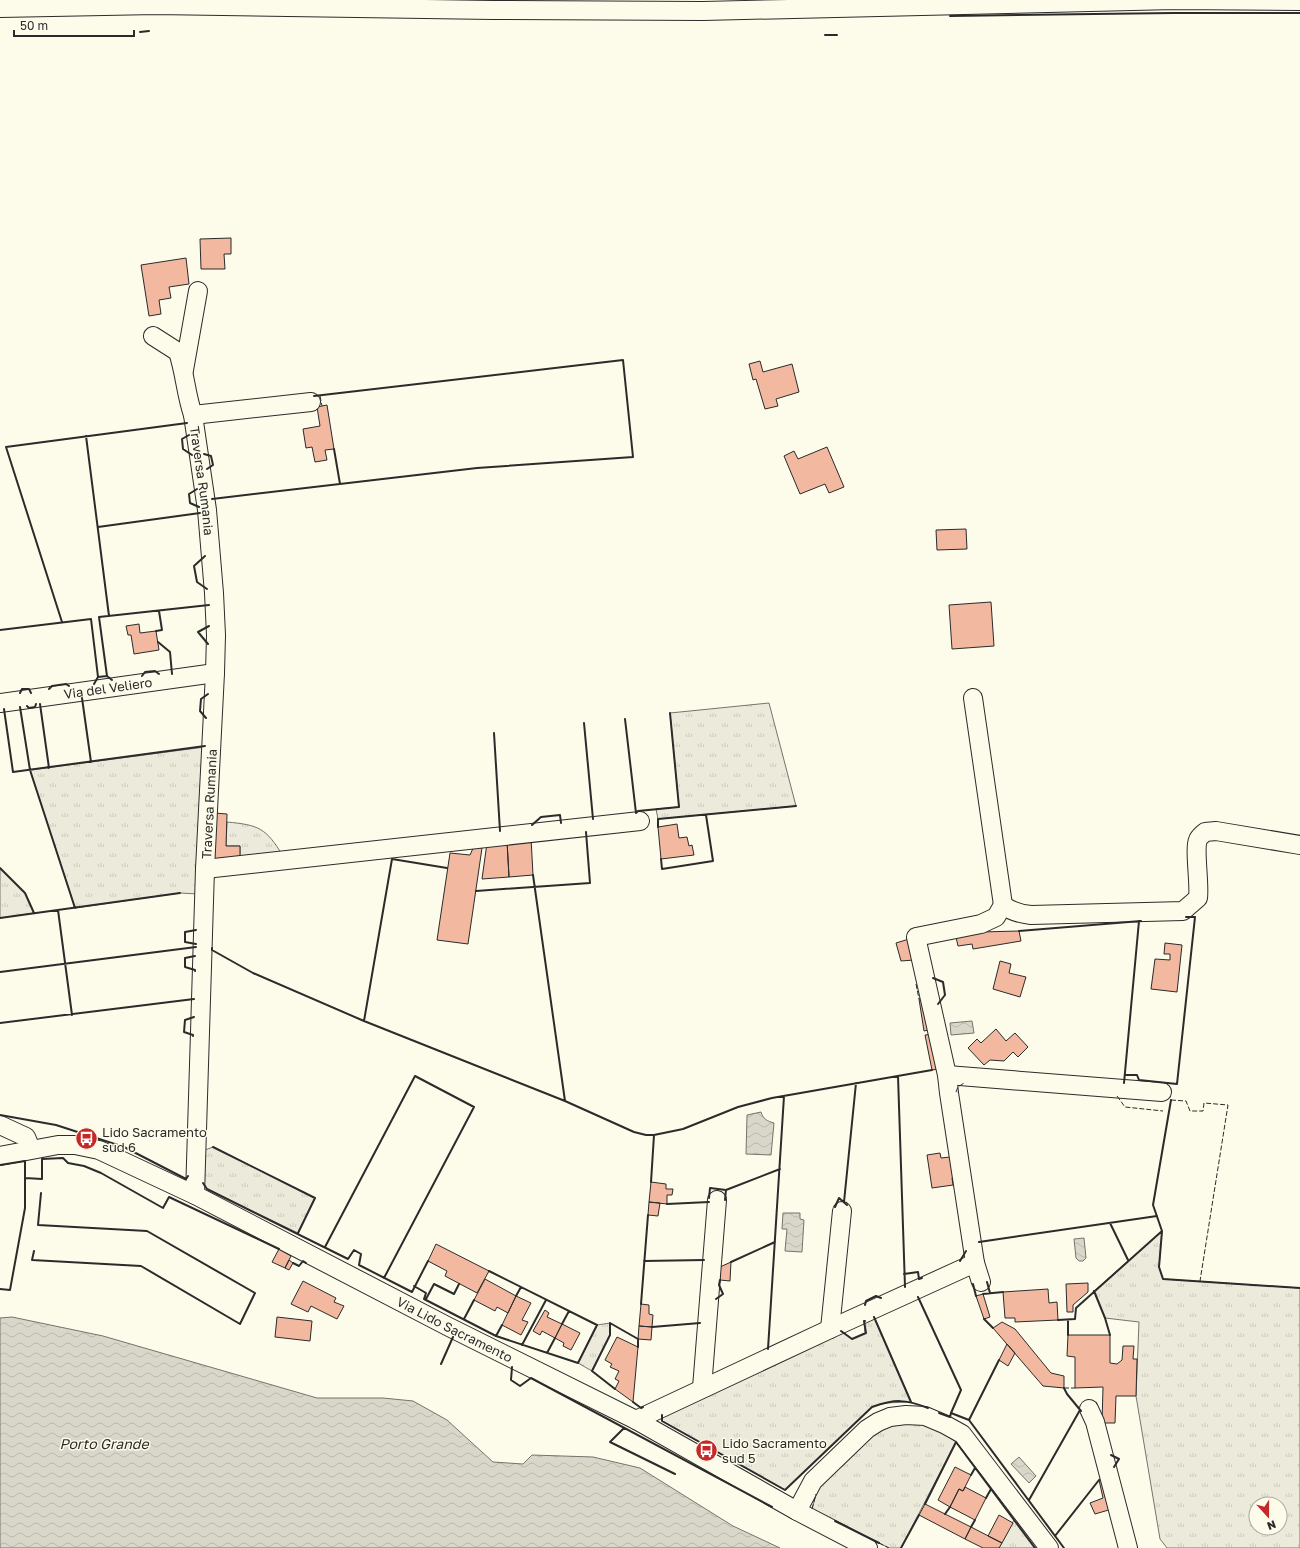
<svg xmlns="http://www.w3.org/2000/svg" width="1300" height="1548" font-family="'Golos Text',sans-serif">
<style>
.grass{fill:url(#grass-tufts);stroke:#74746e;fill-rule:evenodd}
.water{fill:url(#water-waves);stroke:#74746e}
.building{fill:#f2b8a0;stroke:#2b2b2b}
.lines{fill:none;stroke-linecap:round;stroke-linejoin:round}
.minor-casing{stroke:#2b2b2b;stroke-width:20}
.minor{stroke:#fdfbea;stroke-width:18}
.fence{stroke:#2b2b2b;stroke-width:1;stroke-dasharray:5 2;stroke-linecap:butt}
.wall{stroke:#2b2b2b;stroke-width:2}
.labels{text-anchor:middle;stroke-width:3;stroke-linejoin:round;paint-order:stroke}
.street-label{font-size:13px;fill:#2b2b2b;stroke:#fdfbea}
.poi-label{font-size:13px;fill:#2b2b2b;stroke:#fdfbea;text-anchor:start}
.water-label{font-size:14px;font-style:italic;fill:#2b2b2b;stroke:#fdfbea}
</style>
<defs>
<pattern id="grass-tufts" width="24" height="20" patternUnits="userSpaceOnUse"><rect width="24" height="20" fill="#ecebdb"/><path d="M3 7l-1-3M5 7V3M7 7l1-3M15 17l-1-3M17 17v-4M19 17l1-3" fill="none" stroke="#cbcabc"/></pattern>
<pattern id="water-waves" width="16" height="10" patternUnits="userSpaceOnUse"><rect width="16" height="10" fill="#d8d7c9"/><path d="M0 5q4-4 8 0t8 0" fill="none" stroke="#bab9ad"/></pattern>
</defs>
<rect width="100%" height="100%" fill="#fdfbea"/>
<path class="grass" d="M769 703 796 806 658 819 656 809 679 807 670 713Z
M205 747 198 894 180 893 75 908 30 770Z
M227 822C259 825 266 828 283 856L240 860V846H226Z
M0 868 25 893 34 913 0 918Z
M213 1147 315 1198 298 1233 207 1189 203 1183 205 1150Z
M1162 1231 1159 1267 1163 1279 1300 1288V1548H1167L1160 1539 1136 1396 1139 1322 1105 1318 1094 1291ZM1256 1504H1280V1528H1256Z
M874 1317 911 1402 885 1403 872 1407 785 1490 662 1421V1414L842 1331 852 1339 865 1333 864 1321Z
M610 1323V1335L592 1371 578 1363 597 1325Z
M908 1421 934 1427 956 1442 901 1548H889L812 1509 817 1491 822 1482 876 1428Z
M1014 1520 1035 1548H999Z"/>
<path class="water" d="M972 1021 974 1033 951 1035 950 1023Z
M761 1112C763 1119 767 1121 774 1123L771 1155 746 1154 747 1115Z
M783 1213H800V1219L804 1220 802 1252 785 1251 787 1229H782Z
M1084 1238 1086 1258 1083 1261H1079L1076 1258 1074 1239Z
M12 1317 103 1336 317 1398H383L413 1401 447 1420 493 1462 523 1464 532 1455 593 1457 640 1468 733 1526 780 1548H0V1318Z
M1019 1457 1036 1476 1029 1483 1011 1464Z"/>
<path class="building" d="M231 238V254H224L225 269H201L200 239Z
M186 258 189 284 169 287 171 298 159 300 161 314 149 316 141 265Z
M760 361 763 372 792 364 799 392 776 399 778 406 765 409 756 379 753 380 749 364Z
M327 405 334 449 325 450 327 460 315 462 312 447 306 448 303 429 320 426 317 407Z
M827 447 844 487 829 493 825 484 800 494 784 456 794 451 798 459Z
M966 529 967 549 937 550 936 530Z
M991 602 994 646 952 649 949 605Z
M139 624 140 633 156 631 159 650 134 654 131 635H128L126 626Z
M214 813 227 814 226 846H240V860L211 861Z
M677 824 679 838 687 837 689 846 692 845 694 855 661 859 658 827Z
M531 838 533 875 509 877 507 841Z
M507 841 509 877 482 879 487 843Z
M474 846 482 848 468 944 437 940 450 853 470 855Z
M1019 931 1021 941 973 949 972 944 958 946 956 937 980 932Z
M909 939 914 960 901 961 896 943Z
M1165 943 1182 945 1177 992 1151 989 1155 959 1170 960V954H1164Z
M1000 961 1011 964 1009 973 1026 977 1020 997 993 989Z
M926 998 933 1029 924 1031 919 999Z
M996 1029 1006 1041 1015 1033 1028 1047 1018 1057 1013 1052 1004 1061 990 1060 984 1065 968 1048 977 1039 981 1043Z
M934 1034 938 1069 932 1070 925 1035Z
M940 1153 941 1158 950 1157 954 1177 952 1178 953 1185 932 1188 927 1155Z
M651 1182 666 1184V1189H673L672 1195H667V1204L649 1202Z
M649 1202 660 1203 658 1216 648 1215Z
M436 1244 489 1271 477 1293 445 1276 447 1271 428 1261Z
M279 1249 291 1256 285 1268 272 1262Z
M289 1260 293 1263 289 1270 285 1268Z
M731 1262 730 1281 720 1280V1267Z
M485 1279 516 1296 508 1313 497 1307 495 1311 474 1300Z
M303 1281 336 1298 334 1302 344 1306 337 1319 311 1306 308 1312 291 1304Z
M1088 1283V1292L1073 1305V1312H1067L1066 1284Z
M1048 1289 1049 1303 1057 1302 1058 1320 1015 1322V1318H1005L1003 1292Z
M983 1294 990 1317 984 1319 976 1296Z
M516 1296 531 1303 522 1320 528 1322 521 1335 502 1325Z
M641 1304 649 1305V1314L653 1315 652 1327 639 1326Z
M545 1310 549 1313 547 1317 562 1324 555 1338 542 1331 540 1335 533 1331Z
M277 1317 312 1321 310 1341 275 1337Z
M1002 1322 1015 1329 1051 1373 1064 1376V1388L1043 1386 993 1328Z
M562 1324 580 1333 571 1350 563 1346 564 1343 555 1338Z
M639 1326 652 1327 651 1340 638 1339Z
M1068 1335H1110V1363L1117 1364 1122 1360 1123 1346H1134L1133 1359H1137L1136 1396H1116L1115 1423H1102L1103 1387 1075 1388V1357L1067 1356Z
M617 1337 638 1347 633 1402 615 1389 619 1381 615 1379 619 1371 610 1367 612 1364 605 1360Z
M1007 1344 1015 1353 1008 1366 999 1360Z
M955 1467 971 1475 963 1491 959 1489 950 1507 938 1500Z
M1103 1475 1112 1509 1095 1514 1090 1503 1103 1498 1099 1480Z
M965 1487 986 1498 975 1520 950 1507 959 1489 963 1491Z
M925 1504 971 1527 965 1539 919 1515Z
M999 1515 1013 1523 1002 1543 988 1536Z
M971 1527 1002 1543 999 1548H983L965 1539Z"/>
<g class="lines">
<defs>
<g id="minor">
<path d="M0 8 156 5 493 10 703 11 1175 0 1300 1"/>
<path id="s1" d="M153 336 178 352C185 373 186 395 193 415L207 510 214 593 216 635 215 673 205 869 195 1195"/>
<path d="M184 370 198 291"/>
<path d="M193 415 311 402"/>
<path d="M973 698 1003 905C1012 912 1021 914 1031 915L1183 911 1198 898C1200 885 1194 849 1198 840 1199 837 1203 834 1205 832L1216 831 1300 845"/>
<path id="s2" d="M0 703 215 673"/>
<path d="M205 869 640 821"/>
<path d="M947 1075 1162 1092"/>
<path d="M0 1125 26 1137 31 1149"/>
<path id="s3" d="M0 1156 58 1145H75L99 1150 195 1195 449 1327 636 1420 797 1511 868 1548"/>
<path d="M975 1263 981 1282"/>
<path d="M830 1329 842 1211"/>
<path d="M702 1388 717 1200"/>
<path d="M1089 1409 1095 1422 1128 1548"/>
<path d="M636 1420 830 1329 975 1263 949 1093 947 1075 916 937 981 924 996 917 1003 905"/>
<path d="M797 1511 813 1481 867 1429 878 1422 890 1417 906 1415 925 1416 944 1424 962 1434 1049 1548"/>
</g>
</defs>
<use href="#minor" class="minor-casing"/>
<use href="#minor" class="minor"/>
<path class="fence" d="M320 396 322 406
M916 984 919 999
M956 1092 958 1087 964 1083
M1117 1096 1125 1107 1163 1111
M1171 1100 1186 1101 1190 1111H1203L1204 1103 1228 1105 1200 1281
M1064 1388H1075
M812 1509 816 1494
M879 1543 889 1548"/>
<path class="wall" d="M950 16 1173 13H1300
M140 32 149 31
M825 35H837
M189 435 182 439 183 449 192 455
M86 436 109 616
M334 449 340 484
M204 454 211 456 213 465 207 469
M197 489 189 494 190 503 199 507
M212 499 477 468 633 457 623 360 314 396
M98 527 200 513
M205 556 194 566 197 582 207 589
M62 622 6 447 187 423
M0 630 91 619 98 677
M156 631 162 630 159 611
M158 642 170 652 172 674
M208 644 198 632 209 626
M107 676 99 617 209 605
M142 676 145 672 155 671 159 674
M94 684 98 677 107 676 112 680
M49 689 52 686 66 684 69 686
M20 693 22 689H29L31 693
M82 698 91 762
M40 704 49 768
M27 706 29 708 35 707 36 704
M20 707 30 770 75 908
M4 709 13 772 205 746
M206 718 200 711 201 699 208 694
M625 719 636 813
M584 723 593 819
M494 733 500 831
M636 813 638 811 679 807 670 713
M532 825 541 817 560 815 561 823
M658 827V819L796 806
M661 859 662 869 713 861 706 815
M0 868 25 893 34 913
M533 875 565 1101
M476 891 590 883 586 832
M58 910 72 1015
M0 918 180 893
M1019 931 1141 921
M196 944 185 942V932L196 930
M212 948V950L253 973 364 1021 565 1101 634 1132 646 1135H654L683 1129 738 1107 772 1098 932 1070
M195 971V970L185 967V958L195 956
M0 972 196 947
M933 978 943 982 945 995 938 1004
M364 1021 392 859 447 868
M0 1023 194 999
M193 1036V1035L184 1032 185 1020 194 1017
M1125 1075H1137L1139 1080 1177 1084 1195 917H1186
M898 1076 905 1287
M1124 1083 1139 921
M1171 1100 1153 1205 1162 1231 1159 1267 1163 1279 1300 1288
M0 1115 56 1125 124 1147 186 1179 188 1176
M213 1147 315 1198 298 1233
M0 1165 25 1161V1208L10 1290 0 1289
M25 1178 42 1179V1159L63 1158 68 1163 84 1166 101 1173 163 1208 169 1197 279 1249
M651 1182 654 1135
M203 1183 207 1189 348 1259 354 1250 361 1254 359 1265 412 1292 428 1261
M709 1198 710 1188 726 1190 780 1169
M725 1200 726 1190
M844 1202 856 1083
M667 1204 709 1202
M835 1207 839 1198 847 1205
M1110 1223 1128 1260
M979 1242 1157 1216
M325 1247 415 1076 474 1107 384 1278
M34 1251 32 1260 141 1266 240 1324 255 1293 147 1231 38 1225 41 1193
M644 1261 704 1260
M960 1261 966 1251
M731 1262 775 1242
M293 1263 299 1266 303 1261 306 1263
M904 1274 918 1272 919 1279 922 1278
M987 1282 990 1293
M973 1284 976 1296
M414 1286 426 1293 424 1299 496 1336 578 1363 597 1325 489 1271
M1094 1291 1105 1318 1110 1335
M983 1294 1003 1292
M516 1296 521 1287
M918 1297 961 1390 951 1413
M426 1299 434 1284 454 1294 459 1284
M716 1299 723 1294 719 1285 720 1280
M641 1304 648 1215
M865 1305 866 1301 876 1296 881 1298
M874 1317 911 1402
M464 1319 474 1300
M984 1319 993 1328
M1058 1320 1075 1319 1076 1308 1162 1231
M1068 1320V1335
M562 1324 569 1311
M652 1327 700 1323
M841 1331 852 1339 866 1333 864 1321H865
M496 1336 502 1325
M522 1345 546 1300
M768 1349 784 1096
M547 1353 555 1338
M441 1364 453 1337
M512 1367 511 1380 520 1386 531 1378 772 1507
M1064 1388 1067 1394 1081 1411
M615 1389 592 1371 610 1335V1323L638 1339V1347
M633 1402 641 1408 643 1407
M939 1413 950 1417 951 1413 969 1420 1064 1548
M662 1415V1421L785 1490 872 1407C895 1399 905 1399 928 1408
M969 1420 999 1360
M624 1428 610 1442 675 1474
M1111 1455 1119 1459 1114 1467
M971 1475 975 1468
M986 1498 991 1489
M1029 1500 1080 1410
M925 1504 956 1442 1035 1548
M945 1514 950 1507
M835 1521 879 1543
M971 1527 975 1520
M1055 1536 1099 1480
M901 1548 919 1515"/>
</g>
<defs>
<symbol id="bus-disc" viewBox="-11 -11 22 22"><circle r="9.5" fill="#c62828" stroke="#fdfbea"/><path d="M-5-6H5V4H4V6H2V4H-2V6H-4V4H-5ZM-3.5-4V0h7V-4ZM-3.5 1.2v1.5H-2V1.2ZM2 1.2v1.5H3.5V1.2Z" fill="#fff"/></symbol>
</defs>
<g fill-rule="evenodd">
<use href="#bus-disc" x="74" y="1126" width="25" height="25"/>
<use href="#bus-disc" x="694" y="1438" width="25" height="25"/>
</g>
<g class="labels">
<g class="street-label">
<text dy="5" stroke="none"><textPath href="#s1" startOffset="161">Traversa Rumania</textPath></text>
<text dy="5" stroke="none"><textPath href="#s2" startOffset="109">Via del Veliero</textPath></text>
<text transform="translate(209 804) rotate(-87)" y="5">Traversa Rumania</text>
<text dy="5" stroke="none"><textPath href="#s3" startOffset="499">Via Lido Sacramento</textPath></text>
</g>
<g class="poi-label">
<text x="102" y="1137">Lido Sacramento<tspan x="102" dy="15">sud 6</tspan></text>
<text x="722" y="1448">Lido Sacramento<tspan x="722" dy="15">sud 5</tspan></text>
</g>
<g class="water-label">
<text x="104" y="1449">Porto Grande</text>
</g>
</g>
<g transform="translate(1268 1516) rotate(159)"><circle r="19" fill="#fdfbea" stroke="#a9a89e"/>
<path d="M0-3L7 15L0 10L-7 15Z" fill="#c62828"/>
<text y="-6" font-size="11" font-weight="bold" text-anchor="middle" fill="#2b2b2b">N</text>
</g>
<path d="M14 30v6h120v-6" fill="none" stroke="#2b2b2b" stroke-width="2"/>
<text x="20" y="30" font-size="12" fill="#2b2b2b" stroke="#fdfbea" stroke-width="3" paint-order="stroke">50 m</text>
</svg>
